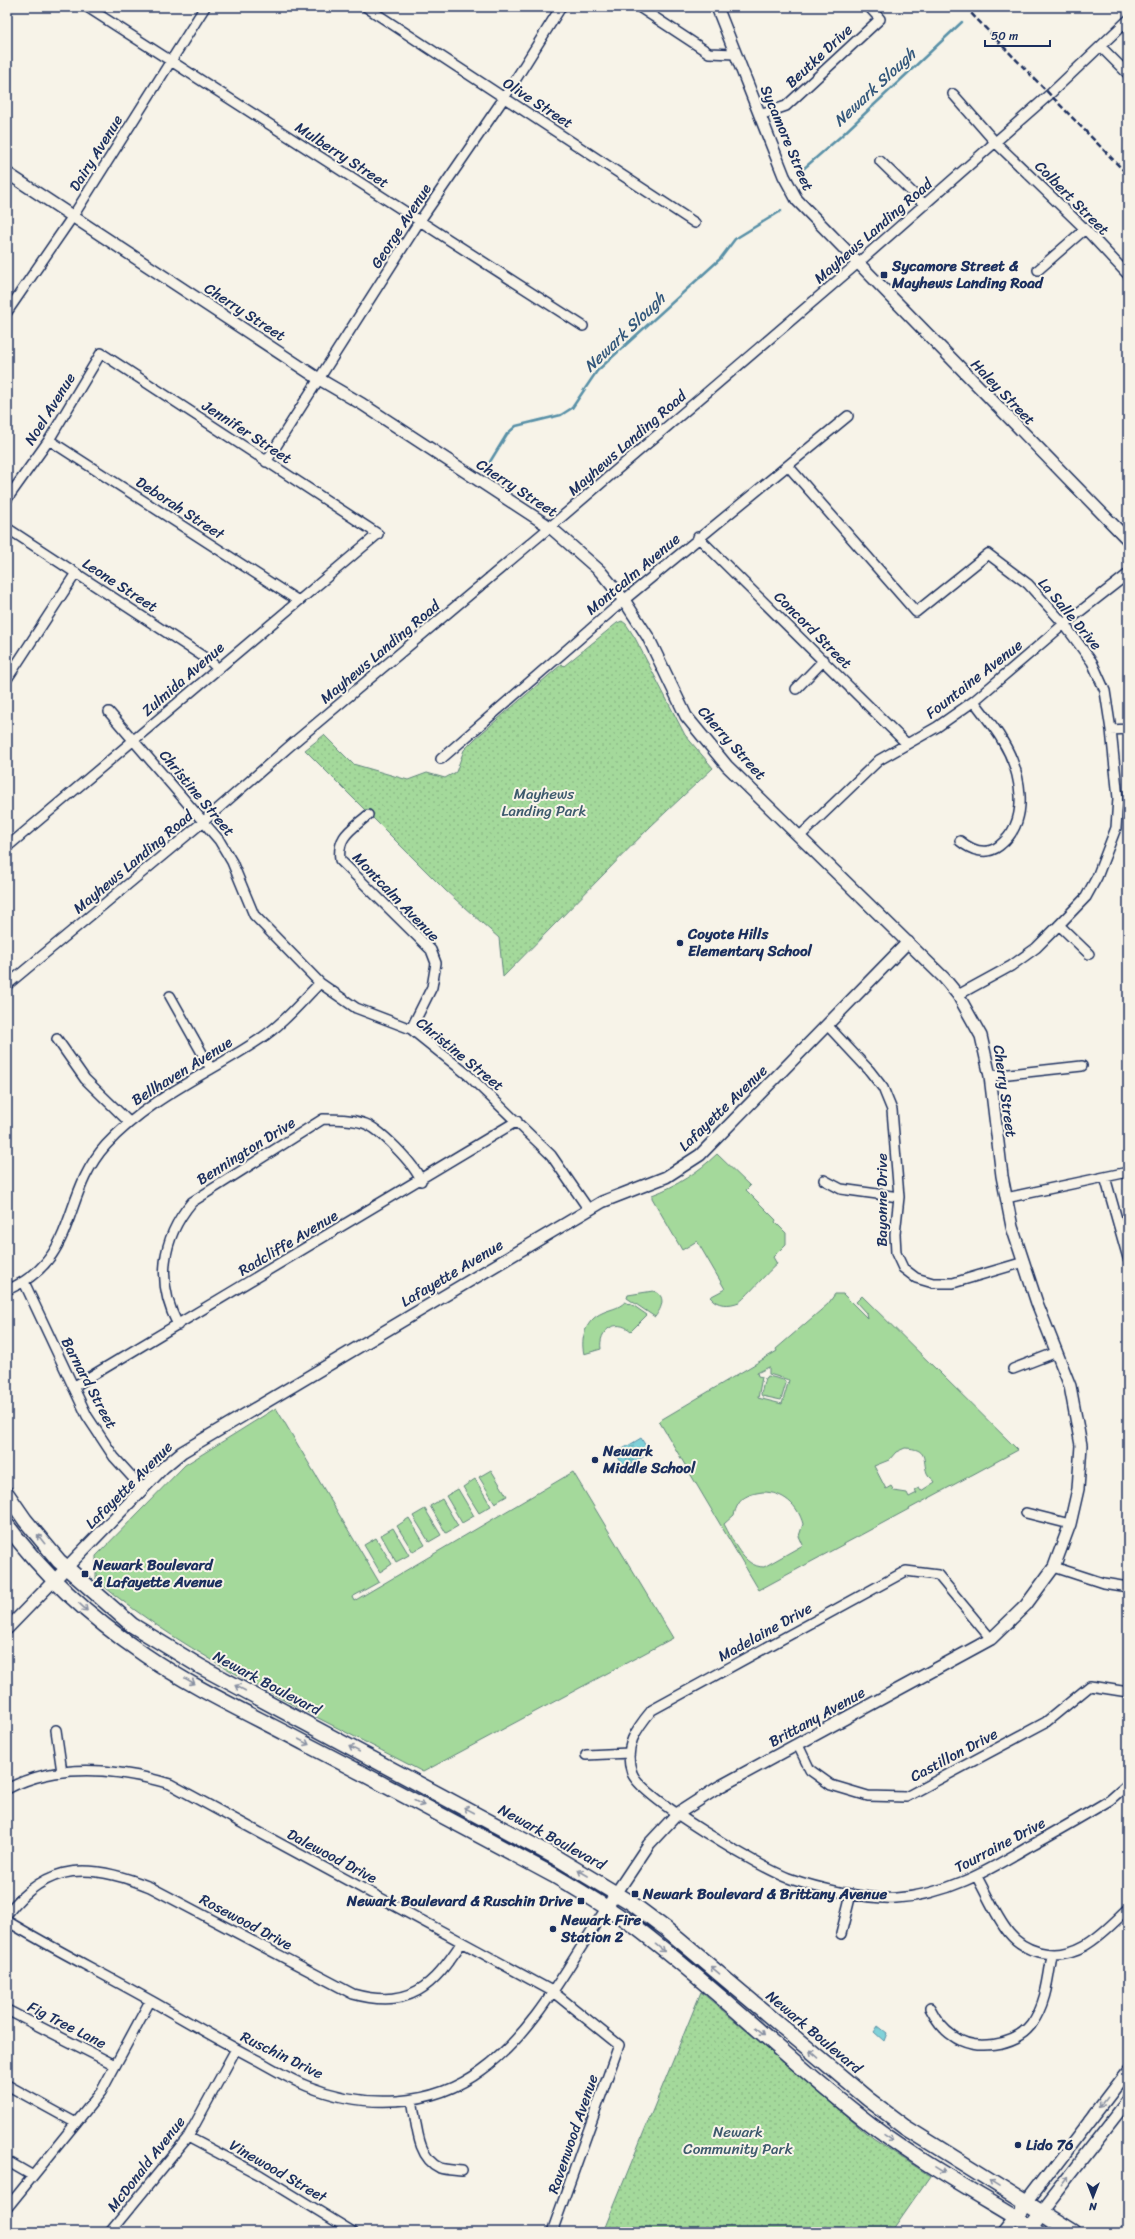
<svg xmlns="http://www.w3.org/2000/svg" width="1135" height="2239" font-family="Sriracha,sans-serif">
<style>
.green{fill:#a4d99b;stroke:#60847c;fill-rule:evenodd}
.park{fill:url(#park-dots);stroke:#60847c}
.water{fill:url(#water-ripples);stroke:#5890a7}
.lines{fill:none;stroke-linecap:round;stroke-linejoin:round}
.stream{stroke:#5890a7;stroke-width:2.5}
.minor-casing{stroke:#1b2f5e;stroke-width:12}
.tertiary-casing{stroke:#1b2f5e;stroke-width:14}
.secondary-casing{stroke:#1b2f5e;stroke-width:16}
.primary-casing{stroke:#1b2f5e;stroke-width:17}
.minor{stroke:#f7f3e8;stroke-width:9}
.tertiary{stroke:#f7f3e8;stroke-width:11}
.secondary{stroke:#f7f3e8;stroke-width:13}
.primary{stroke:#f7f3e8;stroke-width:14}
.rail{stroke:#1b2f5e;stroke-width:2.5;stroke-dasharray:6 3;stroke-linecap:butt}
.oneway{stroke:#8991a3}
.poi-dot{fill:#1b2f5e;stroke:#f7f3e8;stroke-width:1.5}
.labels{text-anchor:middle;stroke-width:4;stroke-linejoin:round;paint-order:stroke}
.street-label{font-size:15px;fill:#1b2f5e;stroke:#f7f3e8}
.poi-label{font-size:15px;font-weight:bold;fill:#1b2f5e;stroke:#f7f3e8;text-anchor:start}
.park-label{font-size:15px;fill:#3d5a6d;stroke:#f7f3e8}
.water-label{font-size:16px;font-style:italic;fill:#34587c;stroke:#f7f3e8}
</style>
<defs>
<pattern id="park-dots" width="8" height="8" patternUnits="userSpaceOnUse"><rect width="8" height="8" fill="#a4d99b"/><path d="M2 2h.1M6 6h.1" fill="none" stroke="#8dbb88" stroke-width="1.8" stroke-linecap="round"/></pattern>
<pattern id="water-ripples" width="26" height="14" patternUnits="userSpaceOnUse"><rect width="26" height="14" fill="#80d1d8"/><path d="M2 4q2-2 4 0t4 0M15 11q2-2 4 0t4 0" fill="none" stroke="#68aab2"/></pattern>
</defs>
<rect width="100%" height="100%" fill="#f7f3e8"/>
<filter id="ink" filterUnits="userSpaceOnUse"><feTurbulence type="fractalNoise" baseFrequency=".025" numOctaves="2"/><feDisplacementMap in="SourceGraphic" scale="8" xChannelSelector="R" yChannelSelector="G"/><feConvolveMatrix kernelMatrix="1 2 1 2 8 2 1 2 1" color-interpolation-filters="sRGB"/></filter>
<g filter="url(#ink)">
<path class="green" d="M717 1154 750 1186 746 1190 776 1220 775 1222 786 1233V1244L773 1257 777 1264C768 1271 744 1300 739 1302 729 1306 717 1306 710 1297L725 1289 697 1241 682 1250 652 1198V1195C677 1186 698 1172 717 1154Z
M653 1291C667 1295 662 1308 655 1317L627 1298 628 1295Z
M835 1294H843L867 1318 866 1313 856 1302 862 1296 1018 1450 759 1590 659 1421 777 1351 776 1349 828 1304ZM769 1367V1374L789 1380 782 1404 758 1398 762 1377 758 1376 757 1373ZM905 1448C929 1449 922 1459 927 1473 929 1478 933 1478 935 1482L921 1491 919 1488 915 1490 917 1493 909 1497 907 1493 894 1491 891 1486 886 1489 874 1466 889 1460 896 1452ZM763 1492C783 1492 798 1505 803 1524L799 1536 803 1545 764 1567C743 1567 733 1540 724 1524L734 1515C738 1499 746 1494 763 1492Z
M625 1302 634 1306 647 1315 631 1331C616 1318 598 1330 601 1349L584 1354C580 1338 586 1320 602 1313 610 1309 618 1309 625 1302Z
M768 1376 784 1380 786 1383 781 1400 762 1396 761 1394 765 1378Z
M276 1408 379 1582 352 1597 354 1601 573 1472 673 1638 423 1772C313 1714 191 1659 96 1580V1556L185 1465Z
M491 1470 507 1496 495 1503 479 1477Z
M475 1479 491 1506 479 1513 463 1487Z
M458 1489 474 1516 462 1523 446 1496Z
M442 1499 458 1526 446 1533 430 1506Z
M425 1509 441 1535 429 1542 413 1516Z
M409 1518 425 1545 413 1552 397 1526Z
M393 1528 409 1555 396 1562 381 1535Z
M376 1538 392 1564 380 1572 364 1545Z"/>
<path class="park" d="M622 621 626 624 635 638 685 735 713 768 651 826 503 977 499 938 446 891 305 750 324 735 353 764 408 780 427 773 445 778 456 772 464 750 476 738 562 664 564 666 617 623Z
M701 1992 872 2138 930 2176 891 2232H603Z"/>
<path class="water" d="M641 1438 650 1453 624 1468 616 1453Z
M878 2026 887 2033 884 2041 874 2032Z"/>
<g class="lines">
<path class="stream" d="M1025 7 1028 9 1040 7
M802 170 840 137 962 22
M488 465 507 434 516 426 561 415 572 408 597 371 720 259 735 239 781 211"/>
<defs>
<path id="minor" d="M87 7 583 326
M366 7 695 223
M639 7 709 53 735 54
M1101 47 1128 74
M953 94 995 142 1085 229 1128 275
M760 115 786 106 880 19 869 7
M880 161 925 205
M1038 270 1085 229
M7 312 73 216 205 7
M49 440 297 600
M266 462 419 222 504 98 561 7
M789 467 916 612 988 554 1028 584 1064 624 1092 662 1105 691 1111 730 1118 798 1116 828 1097 877 1086 897 1059 925 1036 948 1011 966 958 995
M7 499 49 440 101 353 378 534 7 847
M7 528 210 661 217 668
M698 537 907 744
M7 679 76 573
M796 689 824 660
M109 712 219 840 232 862 254 915 320 983 356 1008 411 1029 468 1075 551 1155 589 1210
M1111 730 1128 729
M441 759 624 600 848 416
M368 815C351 830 337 836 340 860L431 950 436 963 432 987 411 1029
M800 836 879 760 937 727 974 701 1064 624 1128 574
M960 841C971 850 986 856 999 846 1032 821 1021 771 1002 740 994 726 983 714 974 701
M1059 925 1089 954
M7 985 204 821 292 744 550 527 858 263 1050 94 1128 20
M170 996 211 1069
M827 1025 869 1070 883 1088 892 1110 899 1197 895 1234 896 1253 903 1268 916 1278 933 1283H953L1024 1262
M57 1039 85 1079 129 1122
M990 1076 1082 1066
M1105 1177 1128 1258
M824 1180 841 1189 899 1197
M1006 1198 1128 1172
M24 1282 87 1416 114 1457 143 1489
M7 1290C80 1259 60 1196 106 1145 149 1098 208 1074 260 1039 283 1024 301 1002 320 983
M178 1325C156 1283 161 1239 192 1202L323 1119C337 1119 350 1119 363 1123 379 1127 415 1165 421 1181
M1013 1369 1057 1352
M73 1387 517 1121
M1026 1513 1070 1524
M1054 1567 1103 1583 1128 1587
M991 1639 938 1575 906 1571 652 1710C636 1729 623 1747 632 1773 641 1798 762 1869 791 1879 817 1888 868 1900 896 1898 946 1895 986 1872 1028 1847 1056 1832 1083 1816 1110 1800L1128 1784
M56 1730 62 1772
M798 1745 810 1770 831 1785 868 1796 906 1797 1046 1722 1090 1686 1128 1692
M586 1755 629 1753
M7 1789C58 1762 116 1768 170 1784L552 1991 619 2045 552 2232
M977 1877C987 1895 996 1917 1009 1933 1017 1943 1028 1949 1039 1952 1078 1962 1103 1933 1128 1909
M7 1914C48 1861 92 1863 150 1887L353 1994C410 2010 433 1986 462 1942
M7 1921C55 1950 106 1975 155 2003 188 2022 221 2041 255 2059 272 2068 289 2079 307 2086 364 2109 432 2108 482 2070 537 2030 569 1963 607 1907
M841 1934 851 1894
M930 2008C936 2020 942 2029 953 2036 974 2052 1015 2046 1031 2025 1046 2004 1048 1980 1052 1955
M7 2010 115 2065
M7 2085 76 2123
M412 2100C417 2122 416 2157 440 2168 446 2170 455 2170 462 2171
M188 2137 260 2175 353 2232
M7 2161 33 2176
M7 2208 101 2092 150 2001
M110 2232 188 2137 236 2049"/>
<path id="tertiary" d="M717 7 784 176 797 200 1128 540
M7 173 319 379 362 404 550 527 600 571 624 600 648 637 686 716 727 766 944 978 958 995 981 1036 990 1076 1002 1176 1012 1227 1037 1303 1070 1386 1081 1445 1078 1489 1070 1524 1054 1567 1026 1605 991 1639 719 1787 677 1814 649 1844 607 1907
M7 1629 164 1467 182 1452 602 1202 666 1177 700 1155 908 942
M1027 2203 1128 2071
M1041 2212 1128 2100"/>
<path id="secondary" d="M1004 2232 1027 2203
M1026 2232 1041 2212"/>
<path id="primary" d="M7 1494 25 1520 59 1561 132 1625 201 1667 557 1858 630 1902 666 1929 868 2099 905 2127 1073 2232
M7 1525C44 1576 92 1619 145 1655 193 1688 254 1716 306 1744 389 1787 471 1831 553 1875 582 1892 611 1909 638 1929 714 1987 782 2054 856 2113 913 2159 979 2194 1040 2232"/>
</defs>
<use href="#minor" class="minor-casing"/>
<use href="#tertiary" class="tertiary-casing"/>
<use href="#secondary" class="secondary-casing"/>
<use href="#primary" class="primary-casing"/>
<use href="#minor" class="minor"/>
<use href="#tertiary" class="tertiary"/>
<use href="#secondary" class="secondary"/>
<use href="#primary" class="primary"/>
<path class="rail" d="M965 7 1128 175"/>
</g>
<defs><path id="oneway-shaft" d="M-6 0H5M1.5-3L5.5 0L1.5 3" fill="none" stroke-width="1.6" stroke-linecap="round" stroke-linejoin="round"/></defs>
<g class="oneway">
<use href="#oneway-shaft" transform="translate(41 1539) rotate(-129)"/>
<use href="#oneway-shaft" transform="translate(83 1607) rotate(43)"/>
<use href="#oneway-shaft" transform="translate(190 1681) rotate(30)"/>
<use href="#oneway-shaft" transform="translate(240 1688) rotate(-152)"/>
<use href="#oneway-shaft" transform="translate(304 1742) rotate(28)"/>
<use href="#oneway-shaft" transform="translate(354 1749) rotate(-152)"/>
<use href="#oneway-shaft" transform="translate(419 1803) rotate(28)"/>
<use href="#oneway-shaft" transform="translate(469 1810) rotate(-152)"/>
<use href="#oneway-shaft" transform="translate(583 1873) rotate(-150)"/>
<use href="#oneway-shaft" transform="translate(660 1948) rotate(39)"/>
<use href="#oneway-shaft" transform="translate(715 1970) rotate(-140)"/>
<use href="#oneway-shaft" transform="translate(760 2031) rotate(40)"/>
<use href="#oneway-shaft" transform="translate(814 2054) rotate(-139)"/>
<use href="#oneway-shaft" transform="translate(1104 2102) rotate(128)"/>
<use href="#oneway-shaft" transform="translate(889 2137) rotate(34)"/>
<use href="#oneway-shaft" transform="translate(940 2170) rotate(32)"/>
<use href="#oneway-shaft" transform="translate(1065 2181) rotate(-52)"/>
<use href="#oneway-shaft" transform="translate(994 2183) rotate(-148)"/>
</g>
</g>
<g class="poi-dot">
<rect x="880" y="271" width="8" height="8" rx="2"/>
<circle cx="680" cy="943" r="4"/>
<circle cx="595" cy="1460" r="4"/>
<rect x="81" y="1570" width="8" height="8" rx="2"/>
<rect x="631" y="1890" width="8" height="8" rx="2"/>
<rect x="577" y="1897" width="8" height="8" rx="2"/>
<circle cx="553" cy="1929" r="4"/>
<circle cx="1018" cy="2145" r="4"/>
</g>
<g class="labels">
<g class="street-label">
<text transform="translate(819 56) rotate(-43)" y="5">Beutke Drive</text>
<text transform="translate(538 103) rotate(33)" y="5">Olive Street</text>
<text transform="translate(787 138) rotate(67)" y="5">Sycamore Street</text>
<text transform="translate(96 153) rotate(-58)" y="5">Dairy Avenue</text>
<text transform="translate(342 155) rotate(33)" y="5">Mulberry Street</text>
<text transform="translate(1072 198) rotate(45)" y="5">Colbert Street</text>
<text transform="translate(401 226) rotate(-57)" y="5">George Avenue</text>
<text transform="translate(873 231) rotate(-41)" y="5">Mayhews Landing Road</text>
<text transform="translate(245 312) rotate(33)" y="5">Cherry Street</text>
<text transform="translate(1003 392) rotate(46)" y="5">Haley Street</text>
<text transform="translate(50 409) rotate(-58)" y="5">Noel Avenue</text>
<text transform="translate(247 432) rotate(33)" y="5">Jennifer Street</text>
<text transform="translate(627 443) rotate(-41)" y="5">Mayhews Landing Road</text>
<text transform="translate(517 488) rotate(33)" y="5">Cherry Street</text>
<text transform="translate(180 508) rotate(33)" y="5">Deborah Street</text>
<text transform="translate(633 574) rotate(-40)" y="5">Montcalm Avenue</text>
<text transform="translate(120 585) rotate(33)" y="5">Leone Street</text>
<text transform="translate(1070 614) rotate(50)" y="5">La Salle Drive</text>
<text transform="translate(813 630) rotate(45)" y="5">Concord Street</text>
<text transform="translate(380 652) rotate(-40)" y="5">Mayhews Landing Road</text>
<text transform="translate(183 679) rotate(-41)" y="5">Zulmida Avenue</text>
<text transform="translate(974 679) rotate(-38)" y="5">Fountaine Avenue</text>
<text transform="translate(732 743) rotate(48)" y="5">Cherry Street</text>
<text transform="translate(197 793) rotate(50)" y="5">Christine Street</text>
<text transform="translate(133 862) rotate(-40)" y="5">Mayhews Landing Road</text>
<text transform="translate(396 897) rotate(46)" y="5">Montcalm Avenue</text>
<text transform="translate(460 1054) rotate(39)" y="5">Christine Street</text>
<text transform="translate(182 1071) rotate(-32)" y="5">Bellhaven Avenue</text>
<text transform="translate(1005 1091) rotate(82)" y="5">Cherry Street</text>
<text transform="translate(723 1108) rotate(-44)" y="5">Lafayette Avenue</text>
<text transform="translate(246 1151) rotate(-32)" y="5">Bennington Drive</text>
<text transform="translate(882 1200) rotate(-90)" y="5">Bayonne Drive</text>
<text transform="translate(288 1243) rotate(-31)" y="5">Radcliffe Avenue</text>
<text transform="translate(452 1273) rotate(-31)" y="5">Lafayette Avenue</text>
<text transform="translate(89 1383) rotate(62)" y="5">Barnard Street</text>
<text transform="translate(129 1485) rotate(-45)" y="5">Lafayette Avenue</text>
<text transform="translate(765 1632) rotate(-29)" y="5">Madelaine Drive</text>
<text transform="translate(267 1683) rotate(28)" y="5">Newark Boulevard</text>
<text transform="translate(817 1717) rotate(-29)" y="5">Brittany Avenue</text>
<text transform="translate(954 1755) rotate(-28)" y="5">Castillon Drive</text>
<text transform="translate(552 1837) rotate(29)" y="5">Newark Boulevard</text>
<text transform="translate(1000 1845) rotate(-28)" y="5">Tourraine Drive</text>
<text transform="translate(332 1856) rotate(28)" y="5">Dalewood Drive</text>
<text transform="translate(246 1922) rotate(28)" y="5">Rosewood Drive</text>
<text transform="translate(67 2025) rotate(27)" y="5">Fig Tree Lane</text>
<text transform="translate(814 2032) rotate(40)" y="5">Newark Boulevard</text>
<text transform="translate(282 2055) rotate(26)" y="5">Ruschin Drive</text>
<text transform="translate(573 2134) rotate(-71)" y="5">Ravenwood Avenue</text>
<text transform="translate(146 2164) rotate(-52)" y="5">McDonald Avenue</text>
<text transform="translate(278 2171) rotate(30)" y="5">Vinewood Street</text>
</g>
<g class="poi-label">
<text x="892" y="271">Sycamore Street &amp;<tspan x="892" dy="17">Mayhews Landing Road</tspan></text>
<text x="688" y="939">Coyote Hills<tspan x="688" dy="17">Elementary School</tspan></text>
<text x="603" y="1456">Newark<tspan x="603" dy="17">Middle School</tspan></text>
<text x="93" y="1570">Newark Boulevard<tspan x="93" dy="17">&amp; Lafayette Avenue</tspan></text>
<text x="643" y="1899">Newark Boulevard &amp; Brittany Avenue</text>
<text x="573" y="1906" text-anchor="end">Newark Boulevard &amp; Ruschin Drive</text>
<text x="561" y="1925">Newark Fire<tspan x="561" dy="17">Station 2</tspan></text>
<text x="1026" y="2150">Lido 76</text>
</g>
<g class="park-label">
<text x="544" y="799">Mayhews<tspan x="544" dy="17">Landing Park</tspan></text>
<text x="738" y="2137">Newark<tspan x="738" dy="17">Community Park</tspan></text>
</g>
<g class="water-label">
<text transform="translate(874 87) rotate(-43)" y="6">Newark Slough</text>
<text transform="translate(624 332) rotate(-44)" y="6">Newark Slough</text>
</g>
</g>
<rect width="1135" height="2239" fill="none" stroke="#f7f3e8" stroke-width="24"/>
<rect x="12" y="12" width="1111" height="2215" fill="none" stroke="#1b2f5e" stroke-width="1.5" filter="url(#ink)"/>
<g transform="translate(1093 2197) rotate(180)" stroke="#f7f3e8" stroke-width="3" paint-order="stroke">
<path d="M0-3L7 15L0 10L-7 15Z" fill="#1b2f5e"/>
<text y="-6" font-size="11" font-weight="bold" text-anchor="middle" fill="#1b2f5e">N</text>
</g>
<path d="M985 40v6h65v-6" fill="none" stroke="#1b2f5e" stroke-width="2"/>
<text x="991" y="40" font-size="12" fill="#1b2f5e" stroke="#f7f3e8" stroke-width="3" paint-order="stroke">50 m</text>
</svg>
